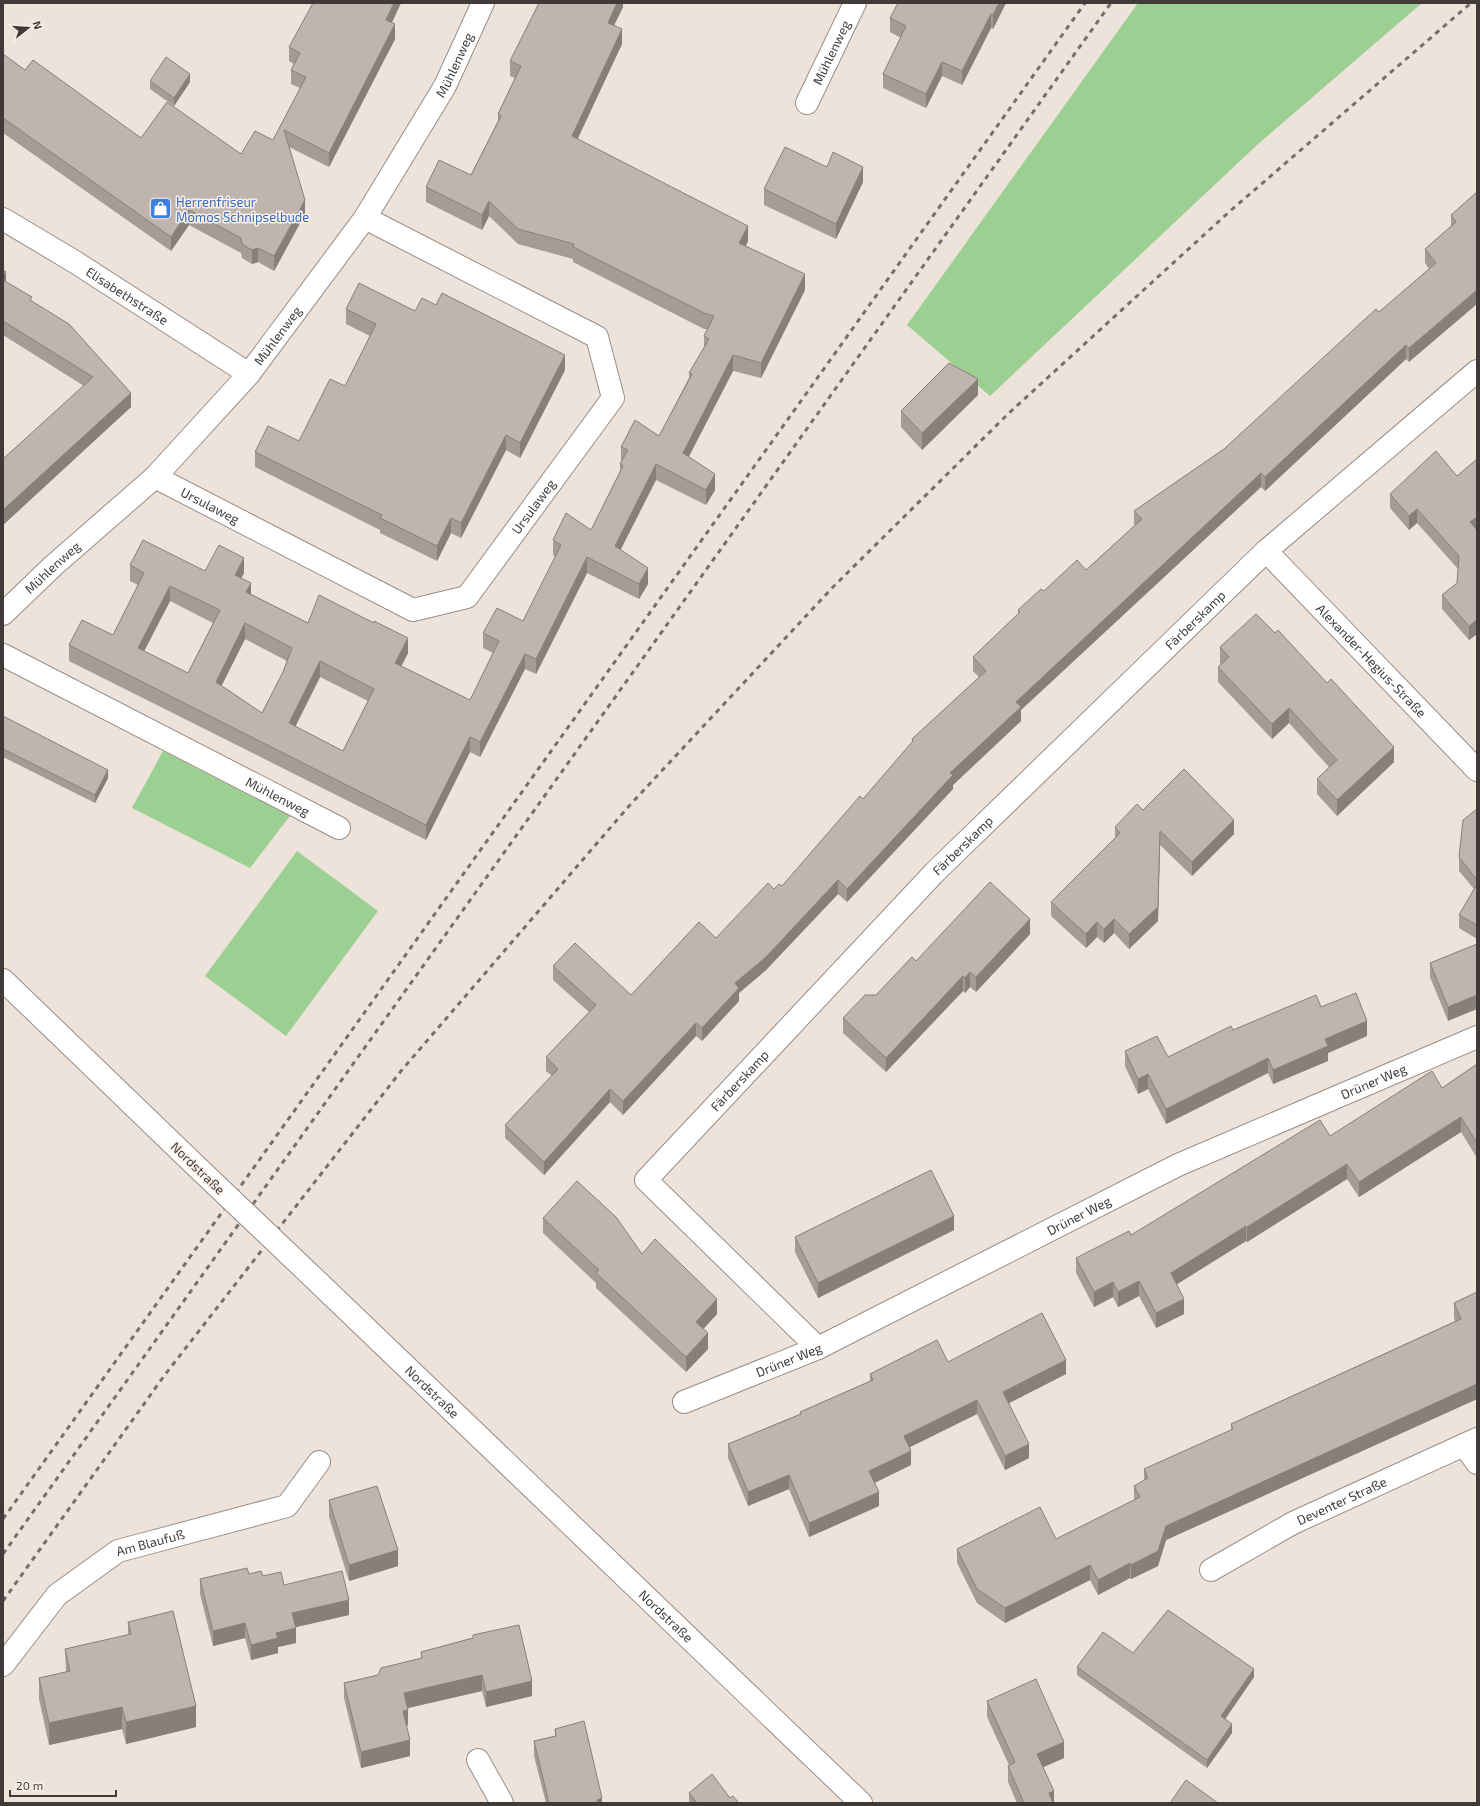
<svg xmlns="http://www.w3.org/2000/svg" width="1480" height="1806" font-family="'Exo 2',sans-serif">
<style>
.green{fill:#9cd092}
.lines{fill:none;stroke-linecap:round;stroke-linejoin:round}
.minor-casing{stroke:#988e87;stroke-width:24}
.minor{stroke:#fff;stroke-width:22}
.rail{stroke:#766f6b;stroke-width:3;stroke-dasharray:5 5;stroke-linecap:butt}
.minor-bridge-casing{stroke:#988e87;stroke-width:24;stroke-linecap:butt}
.minor-bridge{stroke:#fff;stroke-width:22}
.wall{fill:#a59c96;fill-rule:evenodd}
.shaded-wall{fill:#867f7a}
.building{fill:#c0b5ae;stroke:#867f7a;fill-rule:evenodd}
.labels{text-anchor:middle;stroke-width:3;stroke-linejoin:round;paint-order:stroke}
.street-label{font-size:13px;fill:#403b38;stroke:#fbf0e8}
.shop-label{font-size:13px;fill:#366cbe;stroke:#fbf0e8;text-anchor:start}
</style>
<rect width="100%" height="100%" fill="#eee3db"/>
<path class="green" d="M1138 3H1422L1257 145 990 396 907 325Z
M163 751 290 816 250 868 132 808Z
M297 851 378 911 286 1036 205 976Z"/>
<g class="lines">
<defs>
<g id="minor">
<path id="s1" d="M807 103 855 3"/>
<path id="s2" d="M3 219 75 262 249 374"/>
<path id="s3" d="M155 477 413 610 467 597 613 398 597 337 365 218"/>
<path id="s4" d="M1266 551 1477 770"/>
<path id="s5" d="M3 614 53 566 155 477 249 374 365 218 445 86 483 3"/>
<path id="s6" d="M3 655 339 828"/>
<path d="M3 980 196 1166"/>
<path id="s7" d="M319 1283 861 1803"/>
<path id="s8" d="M818 1348 646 1180 935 872 1266 551 1477 371"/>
<path id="s9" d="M684 1402 818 1348 1178 1165 1477 1037"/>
<path d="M1464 1445 1477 1463"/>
<path id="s10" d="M1211 1570 1293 1523 1477 1439"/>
<path id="s11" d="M3 1665 57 1595 118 1551 287 1506 319 1462"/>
<path d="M478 1760 502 1803"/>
</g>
</defs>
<use href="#minor" class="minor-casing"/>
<use href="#minor" class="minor"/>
<path class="rail" d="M3 1519 1085 3
M3 1554 1111 3
M3 1601 164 1376 401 1071 629 806 833 587 1009 413 1229 212 1471 3"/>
<defs>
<path id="minor-bridge" d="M196 1166 319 1283"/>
</defs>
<use href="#minor-bridge" class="minor-bridge-casing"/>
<use href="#minor-bridge" class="minor-bridge"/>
</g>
<path class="wall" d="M401 3 392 23 395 39 329 167 289 147 305 214 274 271 258 262 252 264 242 258 241 253 189 225 171 251 3 133V54L25 70 141 138 241 154 273 140 300 88 291 84V70L294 64 289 61V47Z
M623 3V7L614 25 622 44 577 139 748 241 746 246 805 290 761 378 733 371 689 456 715 490 706 505 656 480 620 550 648 584 639 599 587 573 536 674 525 669 480 757 470 752 426 840 69 661V645L113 635 138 585 130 581V565L205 571 244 573 241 578 251 594 308 623 408 653 401 666 470 700 493 653 483 648V633L523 621 555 557 553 555V540L591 530 620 471V464L621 462V447L659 436 689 378V373L704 348V336L707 329H704L573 262V259L518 244 489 216 482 230 426 202V187L471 175 498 121V114L515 78 510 76V61ZM170 601 213 623 188 673 144 651ZM245 639 287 661 283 672 262 713 221 686ZM320 677 368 701 343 751 295 727Z
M1006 3 993 29 991 28 962 85 942 76 926 108 883 88V74L901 38 890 32V18Z
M150 81 190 82 174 106 150 89Z
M827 167 863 182 836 239 764 205V189Z
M1477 192 1409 362 1406 359 1265 491 1261 487 1021 710V721L953 785V789L847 902 838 894 766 970 739 993V1001L702 1041 696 1036 623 1115 610 1102 544 1175 505 1138V1125L552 1076 546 1071V1057L589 1012 553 980V966L631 995 716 938 774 889 782 886 863 799 912 742V739L979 677 973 671V657L1018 614V610L1044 591 1086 570 1135 525 1134 524V511L1224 449 1379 312 1429 269 1425 263V249L1451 226V215Z
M3 270 6 282 32 301 131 407 3 525V459L84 386 3 335Z
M346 309 415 311 565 370 520 458 506 450 461 538 451 533 437 561 380 533V530L255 467V452L299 441 345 386 370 336 346 324Z
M978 395 922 450 901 427V411Z
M1477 459V634L1469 640 1442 609V595L1457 583 1458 569 1417 523 1409 530 1390 508V494L1457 476Z
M1220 647 1394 762 1337 816 1317 794V779L1329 767 1289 723 1272 739 1218 682V667L1221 664 1220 663Z
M3 716 108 778 95 803 3 757Z
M1477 809V939L1459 928V915L1474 889 1459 871V857Z
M1143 810 1234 834 1192 876 1160 845 1158 921 1129 949 1114 933 1104 943 1097 937 1086 948 1051 916V902L1115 838V827Z
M1030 934 976 992 970 987 965 993 963 991 886 1072 843 1033V1018L876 995 916 961Z
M1477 944 1448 1021 1430 977V963Z
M1321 1007 1367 1036 1328 1053V1061L1273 1084 1268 1073 1166 1124 1148 1089 1138 1094 1125 1066V1051L1168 1057 1233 1030Z
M1477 1064V1158L1461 1132 1359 1197 1347 1179 1247 1242 1246 1241 1177 1284 1184 1314 1156 1328 1139 1296 1118 1307 1113 1297 1094 1307 1076 1273V1258L1131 1235 1330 1136 1442 1088Z
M543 1218 717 1314 703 1329 708 1349 686 1372 596 1288V1283L543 1233Z
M954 1230 818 1298 795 1252V1237Z
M1477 1292V1399L1166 1540 1158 1566 1131 1579 1130 1578 1098 1595 1090 1580 1005 1623 977 1603 957 1563V1549L1056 1539 1134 1500V1486L1144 1481V1469L1231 1430V1424L1455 1321 1454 1318V1303Z
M948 1362 1066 1374 1009 1403 1029 1458 1005 1470 977 1414 910 1447 911 1465 875 1483 879 1506 809 1537 789 1489 748 1506 728 1458V1444L800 1414V1412L870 1381V1374Z
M329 1500 398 1566 349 1581 329 1517Z
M249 1574 263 1576 284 1585 349 1615 296 1627V1643L278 1647V1653L251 1660 245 1638 213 1646 200 1594V1579Z
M128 1622 196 1727 126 1744 122 1729 49 1745 39 1699V1678L66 1672 65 1649 128 1635Z
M473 1635 532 1696 486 1707 482 1691 407 1708 408 1725 406 1726 410 1756 361 1768 344 1698V1683L378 1675 421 1659V1652L473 1638Z
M1077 1667 1254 1677 1225 1719 1232 1733 1207 1768 1077 1675Z
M987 1701 1064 1758 1043 1767 1054 1803H1017L1008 1782V1766L1009 1765 987 1717Z
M555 1729 602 1803H546L534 1756V1741L555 1736Z
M689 1793 730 1798 739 1803H691L689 1801Z"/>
<path class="shaded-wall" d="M394 3H401L386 34V20Z
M617 3H623V7L608 38V23Z
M999 3H1006L993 29V15Z
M991 14V28L962 85V71Z
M395 24V39L329 167V153Z
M622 29V44L572 151V136Z
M942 62V76L926 108V94Z
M190 74V82L174 106V98Z
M863 167V182L836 239V224Z
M305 200V214L274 271V256Z
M489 201V216L482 230V215Z
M189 210V225L171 251V237Z
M748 226V241L739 258V243Z
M258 248V262L252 264V250Z
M6 272V286L3 292V277Z
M805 274V290L761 378V363Z
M1477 290V304L1409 362V348Z
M1406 345V359L1265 491V477Z
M565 355V370L520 458V443Z
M733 355V371L683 468V453Z
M978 379V395L922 450V433Z
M131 393V407L3 525V510Z
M506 435V450L461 538V523Z
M656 464V480L615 561V546Z
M1261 473V487L1021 710V721L953 785V789L847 902V889L950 773 1016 702Z
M715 474V490L706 505V490Z
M1417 509V523L1409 530V516Z
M1477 517V531L1470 522Z
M451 518V533L437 561V546Z
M587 557V573L536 674V659Z
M244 558V573L235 590V575Z
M648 568V584L639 599V584Z
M251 583V598L246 592Z
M170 586V601L138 663V648Z
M1477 620V634L1469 640V626Z
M245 623V639L216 697V682Z
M408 638V653L395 679V663Z
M525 654V669L480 757V742Z
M320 661V677L289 739V723Z
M1289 708V723L1272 739V724Z
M470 737V752L426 840V825Z
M1394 747V762L1337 816V800Z
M108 770V778L95 803V795Z
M1234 820V834L1192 876V862Z
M1160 831 1158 921 1129 949V934Z
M838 880V894L766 970 739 993V1001L702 1041V1028L735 983Z
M1030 919V934L976 992V977Z
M1114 919V933L1104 943V929Z
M1097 922V937L1086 948V934Z
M970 972V987L965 993V978Z
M963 976V991L886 1072V1058Z
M1477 995V1009L1448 1021V1007Z
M1367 1021V1036L1328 1053V1061L1273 1084V1070L1325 1039Z
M696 1023V1036L623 1115V1101Z
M1268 1058V1073L1166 1124V1109Z
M1148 1074V1089L1138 1094V1079Z
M610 1089V1102L544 1175V1162Z
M1461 1117V1132L1359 1197V1182Z
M1347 1164V1179L1247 1242V1227Z
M954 1216V1230L818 1298V1283Z
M1246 1226V1241L1171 1288V1273Z
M1139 1281V1296L1118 1307V1292Z
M1113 1282V1297L1094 1307V1292Z
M717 1299V1314L696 1337V1322Z
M1184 1299V1314L1156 1328V1313Z
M708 1333V1349L686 1372V1357Z
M1066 1360V1374L1003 1406V1392Z
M1477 1384V1399L1166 1540 1158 1566 1131 1579V1565L1166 1526Z
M977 1400V1414L904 1450V1436Z
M1029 1444V1458L1005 1470V1456Z
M911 1451V1465L869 1485V1471Z
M789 1475V1489L748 1506V1492Z
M879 1492V1506L809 1537V1523Z
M398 1550V1566L349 1581V1565Z
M1130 1563V1578L1098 1595V1580Z
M1090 1565V1580L1005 1623V1608Z
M349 1600V1615L292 1628V1613Z
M245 1623V1638L213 1646V1631Z
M296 1628V1643L278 1647V1653L251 1660V1645L276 1633Z
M1254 1669V1677L1221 1725V1716Z
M482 1675V1691L404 1709V1693Z
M532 1681V1696L486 1707V1692Z
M196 1706V1727L126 1744V1722Z
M122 1707V1729L49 1745V1723Z
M408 1710V1725L403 1727V1711Z
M1232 1724V1733L1207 1768V1760Z
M410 1740V1756L361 1768V1752Z
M1064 1742V1758L1037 1770V1754Z
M1054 1791V1803H1049V1793Z
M602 1798V1803H597V1800Z"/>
<path class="building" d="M313 3H394L386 20 395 24 329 153 284 130 305 200 274 256 258 248 252 250 242 244 241 238 189 210 171 237 3 118V54L25 70 33 60 141 138 167 102 241 154 255 131 273 140 306 77 291 70 300 53 289 47Z
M539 3H617L608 23 622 29 572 136 748 226 739 243 805 274 761 363 733 355 683 453 715 474 706 490 656 464 615 546 648 568 639 584 587 557 536 659 525 654 480 742 470 737 426 825 69 645 82 620 113 635 144 573 130 565 143 540 205 571 219 545 244 558 235 575 251 583 246 592 308 623 319 595 374 623V621L408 638 395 663 470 700 499 641 483 633 497 608 523 621 561 545 553 540 566 513 591 530 623 466 620 464 628 450 621 447 635 420 659 436 692 374 689 373 709 339 704 336 714 316 704 313 573 247 574 244 518 229 489 201 482 215 426 187 439 160 471 175 501 116 498 114 521 66 510 61ZM170 586 220 610 188 673 138 648ZM245 623 292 648 283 672 262 713 216 682ZM320 661 374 689 343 751 289 723Z
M898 3H999L993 15 991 14 962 71 942 62 926 94 883 74 906 26 890 18Z
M166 57 190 74 174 98 150 81Z
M785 147 827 167 833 152 863 167 836 224 764 189Z
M1477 192V290L1409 348 1406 345 1265 477 1261 473 1016 702 1021 707 950 773 953 775 847 889 838 880 766 957 735 983 739 988 702 1028 696 1023 623 1101 610 1089 544 1162 505 1125 558 1069 546 1057 596 1005 553 966 575 943 631 995 699 922 716 938 768 883 774 889 779 884 782 886 860 796 863 799 913 741 912 739 986 671 973 657 1020 612 1018 610 1041 589 1044 591 1077 560 1086 570 1142 519 1134 511 1224 449 1376 309 1379 312 1436 263 1425 249 1456 222 1451 215Z
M3 270 6 272 3 277Z
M3 280 32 297 30 300 69 324 131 393 3 510V459L93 377 3 321Z
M359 283 415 311 422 298 436 305 442 293 565 355 520 443 506 435 461 523 451 518 437 546 380 518 382 515 255 452 268 426 299 441 330 379 345 386 376 324 346 309Z
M949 363 978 379 922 433 901 411Z
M1436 451 1457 476 1477 459V517L1470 522 1477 530V620L1469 626 1442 595 1457 583 1459 556 1417 509 1409 516 1390 494Z
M1256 614 1275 633 1278 630 1327 683 1331 679 1394 747 1337 800 1317 779 1337 760 1289 708 1272 724 1218 667 1229 657 1220 647Z
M3 716 108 770 95 795 3 749Z
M1184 769 1234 820 1192 862 1160 831 1158 907 1129 934 1114 919 1104 929 1097 922 1086 934 1051 902 1120 833 1115 827 1137 804 1143 810Z
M1477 809V880L1459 857 1463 820Z
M990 882 1030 919 976 977 970 972 965 978 963 976 886 1058 843 1018 865 995H876L912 957 916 961Z
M1477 884V925L1459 915Z
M1477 944V995L1448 1007 1430 963Z
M1356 993 1367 1021 1325 1039 1328 1046 1273 1070 1268 1058 1166 1109 1148 1074 1138 1079 1125 1051 1157 1036 1168 1057 1231 1026 1233 1030 1316 995 1321 1007Z
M1477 1064V1143L1461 1117 1359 1182 1347 1164 1247 1227 1246 1226 1171 1273 1184 1299 1156 1313 1139 1281 1118 1292 1113 1282 1094 1292 1076 1258 1129 1231 1131 1235 1320 1120 1330 1136 1432 1071 1442 1088Z
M931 1170 954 1216 818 1283 795 1237Z
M577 1181 616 1217 642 1254 655 1239 717 1299 696 1322 708 1333 686 1357 596 1273 599 1270 543 1218Z
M1477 1292V1384L1166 1526 1158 1551 1131 1565 1130 1563 1098 1580 1090 1565 1005 1608 977 1589 957 1549 1040 1507 1056 1539 1140 1497 1134 1486 1148 1478 1144 1469 1233 1429 1231 1424 1461 1319 1454 1303Z
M1042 1313 1066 1360 1003 1392 1029 1444 1005 1456 977 1400 904 1436 911 1451 869 1471 879 1492 809 1523 789 1475 748 1492 728 1444 801 1414 800 1412 873 1380 870 1374 937 1340 948 1362Z
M377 1486 398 1550 349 1565 329 1500Z
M247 1568 249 1574 261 1571 263 1576 281 1572 284 1585 342 1571 349 1600 292 1613 296 1628 276 1633 278 1638 251 1645 245 1623 213 1631 200 1579Z
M1168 1610 1254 1669 1221 1716 1232 1724 1207 1760 1077 1667 1103 1632 1133 1653Z
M173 1611 196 1706 126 1722 122 1707 49 1723 39 1678 70 1671 65 1649 131 1634 128 1622Z
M519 1625 532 1681 486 1692 482 1675 404 1693 408 1710 403 1711 410 1740 361 1752 344 1683 378 1675 381 1668 422 1658 421 1652 473 1638V1635Z
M1036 1679 1064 1742 1037 1754 1054 1791 1049 1793 1053 1803H1024L1008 1766 1015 1762 987 1701Z
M584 1721 602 1798 597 1800 598 1803H549L534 1741 556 1736 555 1729Z
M712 1774 730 1798 733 1796 739 1803H697L689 1793Z
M1186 1780 1218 1803H1170Z"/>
<defs>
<symbol id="shop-square" viewBox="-11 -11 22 22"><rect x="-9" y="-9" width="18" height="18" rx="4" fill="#3f7fe0" stroke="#fbf0e8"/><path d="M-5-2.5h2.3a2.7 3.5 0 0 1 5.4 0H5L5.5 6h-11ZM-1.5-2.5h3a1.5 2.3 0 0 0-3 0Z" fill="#fff"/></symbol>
</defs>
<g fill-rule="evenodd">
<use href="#shop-square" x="148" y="196" width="25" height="25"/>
</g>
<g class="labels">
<g class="street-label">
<text dy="5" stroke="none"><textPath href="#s1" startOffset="56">Mühlenweg</textPath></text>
<text dy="5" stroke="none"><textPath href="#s5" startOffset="716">Mühlenweg</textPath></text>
<text dy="5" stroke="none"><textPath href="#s2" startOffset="146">Elisabethstraße</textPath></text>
<text dy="5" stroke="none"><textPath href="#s5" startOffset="392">Mühlenweg</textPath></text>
<text dy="5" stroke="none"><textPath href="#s3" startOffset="62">Ursulaweg</textPath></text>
<text dy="5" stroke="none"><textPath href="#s3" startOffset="458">Ursulaweg</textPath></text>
<text dy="5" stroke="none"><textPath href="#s5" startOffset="68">Mühlenweg</textPath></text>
<text dy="5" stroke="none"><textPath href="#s8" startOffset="1025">Färberskamp</textPath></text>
<text dy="5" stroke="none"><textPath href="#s4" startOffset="152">Alexander-Hegius-Straße</textPath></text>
<text dy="5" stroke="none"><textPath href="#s6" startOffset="309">Mühlenweg</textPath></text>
<text dy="5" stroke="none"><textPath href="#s8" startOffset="701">Färberskamp</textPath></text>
<text dy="5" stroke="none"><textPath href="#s8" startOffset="377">Färberskamp</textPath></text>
<text dy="5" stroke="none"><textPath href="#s9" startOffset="761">Drüner Weg</textPath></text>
<text transform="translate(198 1168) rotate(44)" y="5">Nordstraße</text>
<text dy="5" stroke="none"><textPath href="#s9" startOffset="437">Drüner Weg</textPath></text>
<text dy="5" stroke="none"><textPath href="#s9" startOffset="113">Drüner Weg</textPath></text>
<text dy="5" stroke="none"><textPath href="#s7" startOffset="157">Nordstraße</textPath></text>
<text dy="5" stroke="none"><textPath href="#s10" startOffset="148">Deventer Straße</textPath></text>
<text dy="5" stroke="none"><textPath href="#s11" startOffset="197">Am Blaufuß</textPath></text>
<text dy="5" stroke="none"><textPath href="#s7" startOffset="481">Nordstraße</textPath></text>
</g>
<g class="shop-label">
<text x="176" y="207">Herrenfriseur<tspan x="176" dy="15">Momos Schnipselbude</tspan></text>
</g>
</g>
<rect width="1480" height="1806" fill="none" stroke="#403b38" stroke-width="8"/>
<g transform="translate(28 28) rotate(73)" stroke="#fbf0e8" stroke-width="3" paint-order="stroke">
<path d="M0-3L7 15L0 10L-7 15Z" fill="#403b38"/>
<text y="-6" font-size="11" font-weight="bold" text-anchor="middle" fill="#403b38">N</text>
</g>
<path d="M10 1790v6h106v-6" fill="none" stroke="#403b38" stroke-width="2"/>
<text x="16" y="1790" font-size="12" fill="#403b38" stroke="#fbf0e8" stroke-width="3" paint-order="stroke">20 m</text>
</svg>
